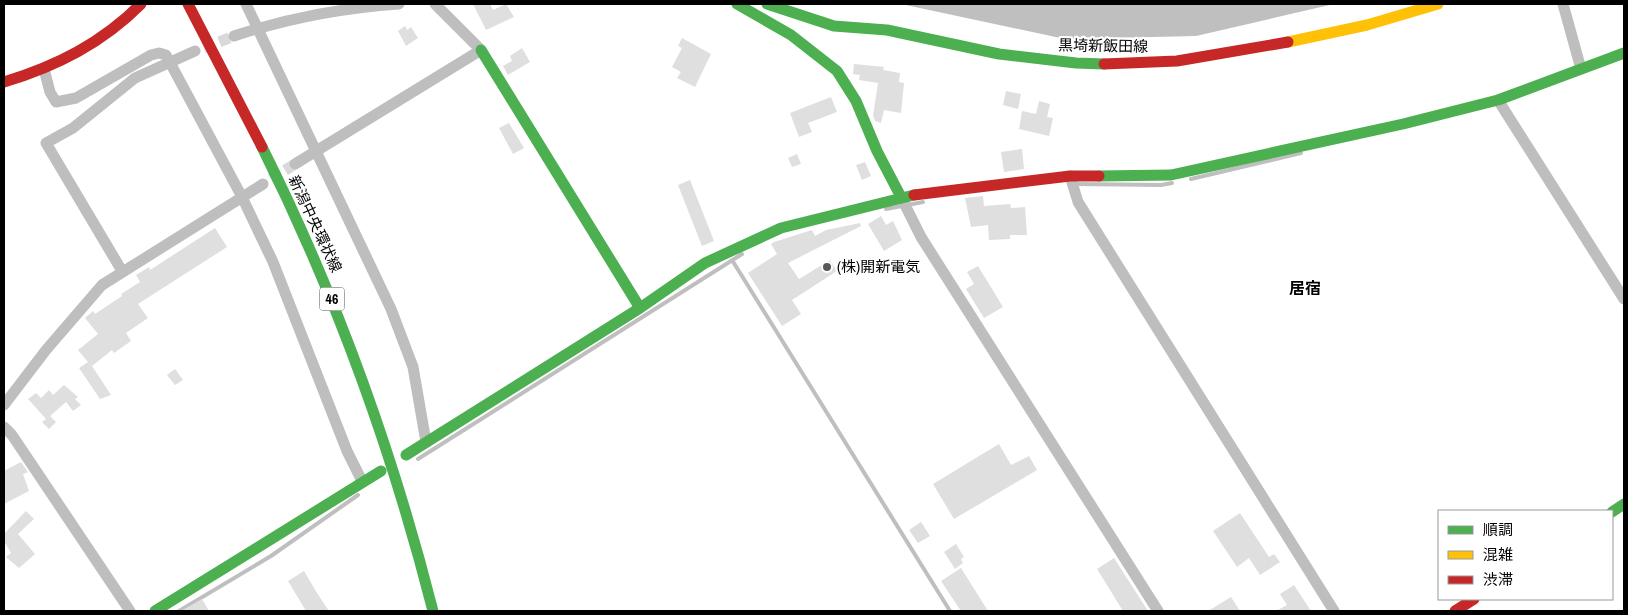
<svg xmlns="http://www.w3.org/2000/svg" width="1628" height="615" font-family="'Archivo Narrow','Noto Sans JP',sans-serif">
<style>
.water{fill:#bfbfbf}
.lines{fill:none;stroke-linecap:round;stroke-linejoin:round}
.stream{stroke:#bfbfbf;stroke-width:4}
.building{fill:#dfdfdf}
.street-tunnel{stroke:#d9d9d9;stroke-width:11;stroke-dasharray:11 5.5;stroke-linecap:butt}
.street{stroke:#bebebe;stroke-width:11}
.fast{stroke:#4caf50;stroke-width:11}
.slow{stroke:#ffc107;stroke-width:11}
.jam{stroke:#c62828;stroke-width:11}
.poi-dot{fill:#595959;stroke:#fff;stroke-width:2}
.labels{text-anchor:middle;stroke-width:4.5;stroke-linejoin:round;paint-order:stroke}
.shield{fill:#fff;stroke:#4c4c4c;stroke-width:1}
.shield-label{font-size:14px;font-weight:bold;fill:#000}
.street-label{font-size:15px;fill:#000;stroke:#fff}
.poi-label{font-size:15px;fill:#000;stroke:#fff;text-anchor:start}
.neighbourhood-label{font-size:16px;font-weight:bold;fill:#000;stroke:#fff}
</style>
<rect width="100%" height="100%" fill="#fff"/>
<path class="water" d="M901 4H1334L1196 36 1065 39Z"/>
<g class="lines">
<path class="stream" d="M1191 179 1301 153
M1074 184 1161 185 1172 183
M886 209 923 202
M732 260 950 611
M418 459 742 254
M179 611 271 556 358 495"/>
</g>
<path class="building" d="M473 4H490L493 10 506 4 514 17 486 30Z
M405 26 407 30 411 27 418 38 406 46 398 31Z
M682 38 711 54 695 87 677 78 681 72 672 67 682 48 678 46Z
M522 48 530 62 508 75 503 66 512 61 510 56Z
M854 64 884 67 883 70 900 73 899 82 904 83 901 113 884 110 881 123 875 121 873 116 878 83 859 80 860 75 853 74Z
M1006 91 1021 94 1018 109 1003 105Z
M831 97 837 112 808 123 812 132 799 137 790 113Z
M1039 101 1050 104 1047 117 1053 118 1049 136 1019 129 1022 111 1036 114Z
M509 123 524 148 513 154 499 128Z
M1022 149 1024 169 1004 172 1001 152Z
M797 154 801 164 792 167 788 158Z
M865 162 871 176 862 180 856 165Z
M690 180 714 241 702 246 678 185Z
M983 196 984 206 1010 204 1011 208 1025 207 1027 235H1010V239L989 240 988 225 971 227 965 198Z
M881 216 886 225 893 221 902 240 884 251 868 224Z
M860 223 861 226 788 263 799 279 830 260 837 271 792 300 801 314 782 326 748 273 777 254 771 244 774 242 812 230 815 236 826 230Z
M215 228 227 247 138 304 148 318 126 333 131 341 114 353 112 350 92 366 111 395 100 399 79 368 88 362 78 350 98 334 85 318 93 311 95 314 122 296 121 294 140 282 136 275 149 267 150 270Z
M978 266 1003 307 984 318 966 289 974 284 967 272Z
M175 369 183 380 175 385 167 375Z
M64 385 78 397 75 399 81 405 73 411 66 402 50 416 56 422 49 429 42 422 46 419 28 399 36 393 41 398 49 390 53 395Z
M999 444 1011 465 1029 456 1037 470 954 519 933 484Z
M21 462 28 472 23 474 29 491 4 504V471Z
M26 511 34 519 18 534 35 554 19 568 6 557 11 553 4 541V534Z
M1240 513 1269 557 1274 554 1280 562 1260 575 1249 558 1237 567 1213 531Z
M921 522 930 536 918 543 909 530Z
M956 544 964 557 961 559 963 563 955 569 944 552Z
M1114 558 1148 611H1123L1097 569Z
M961 568 988 611H961L941 581Z
M304 571 317 593 329 611H306L288 581Z
M1294 585 1311 611H1276L1287 605 1280 594Z
M1231 597 1240 611H1208Z
M202 599 209 611H181Z"/>
<g class="lines">
<path class="street-tunnel" d="M204 48 234 36
M271 179 295 164"/>
<path class="street" d="M246 4 391 309 413 367 426 442
M1563 4 1581 69
M234 36C288 18 342 8 399 4
M44 69 50 92 56 102 76 98 151 55 159 53 166 55 242 197 273 262 347 451 362 481
M1498 100 1624 299
M295 164 481 50 435 4
M1070 176 1078 202 1334 611
M901 197 921 237 1158 611
M122 271 46 143 73 128 135 78 195 51
M4 405 46 350 102 285 263 184
M4 427 12 435 130 611"/>
<path class="fast" d="M737 4 791 35 837 71 856 101 877 151 901 197
M767 4 834 26 887 30 999 54 1076 63 1104 64
M481 50 640 308
M262 147C336 295 392 450 433 611
M1099 176 1171 175 1403 124 1498 100 1624 53
M406 455 640 308 705 263 781 228 914 195
M1612 512 1624 504
M155 611 381 471"/>
<path class="slow" d="M1288 42 1367 25 1438 4"/>
<path class="jam" d="M188 4 262 147
M1104 64 1177 61 1288 42
M4 82C57 66 102 43 141 4
M914 195 1070 176H1099
M1455 611 1474 599"/>
</g>
<circle class="poi-dot" cx="827" cy="267" r="5"/>
<g class="labels">
<rect class="shield" x="319.5" y="287.5" width="25" height="23" rx="4"/>
<g class="shield-label">
<text x="332" y="304">46</text>
</g>
<g class="street-label">
<text transform="translate(1103 46) rotate(1)" y="5">黒埼新飯田線</text>
<text transform="translate(315 224) rotate(65)" y="5">新潟中央環状線</text>
</g>
<g class="poi-label">
<text x="837" y="272">(株)開新電気</text>
</g>
<g class="neighbourhood-label">
<text x="1305" y="294">居宿</text>
</g>
</g>
<rect width="1628" height="615" fill="none" stroke="#000000" stroke-width="10"/>
<rect x="1438" y="510" width="175" height="90" fill="#ffffff" stroke="#999999"/>
<rect x="1448" y="526" width="25" height="8" fill="#4caf50" stroke="#999999"/>
<text x="1483" y="535" font-size="15" fill="#000000">順調</text>
<rect x="1448" y="551" width="25" height="8" fill="#ffc107" stroke="#999999"/>
<text x="1483" y="560" font-size="15" fill="#000000">混雑</text>
<rect x="1448" y="576" width="25" height="8" fill="#c62828" stroke="#999999"/>
<text x="1483" y="585" font-size="15" fill="#000000">渋滞</text>
</svg>
